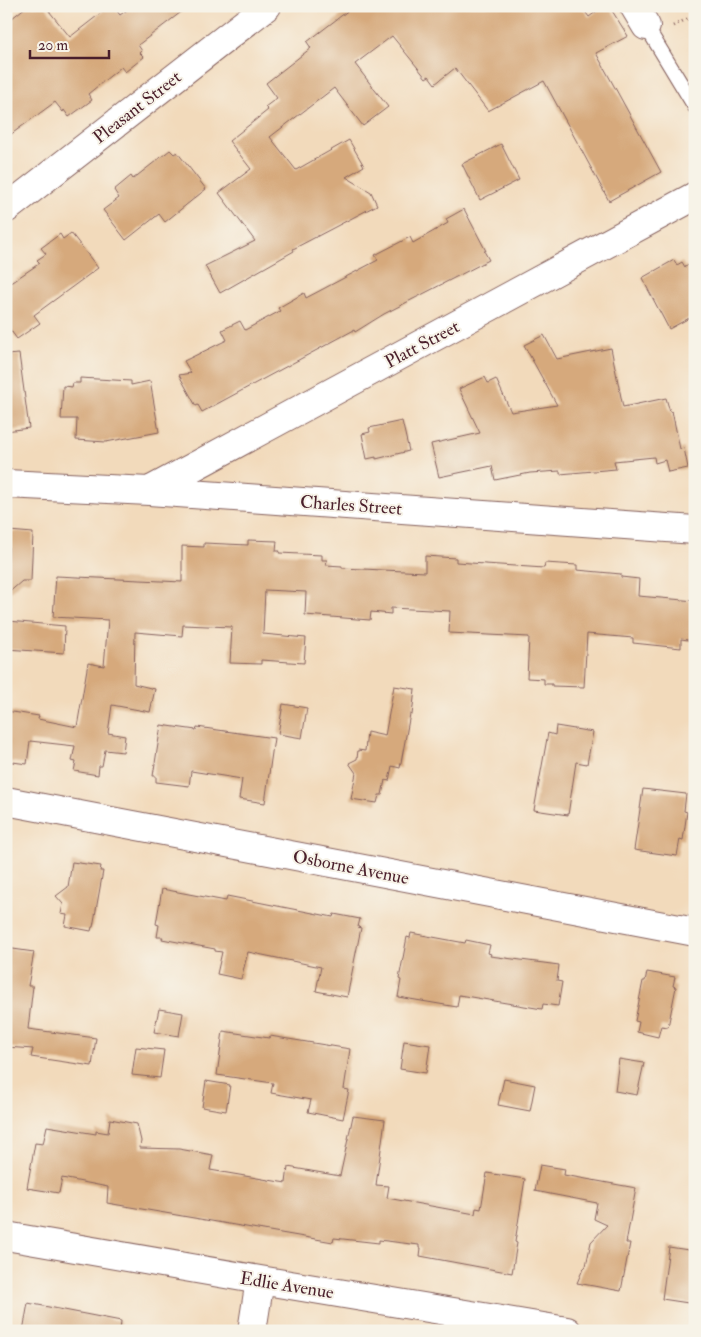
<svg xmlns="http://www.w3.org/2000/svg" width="701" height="1337" font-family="'IM FELL Double Pica',serif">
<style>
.building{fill:#d6a97c}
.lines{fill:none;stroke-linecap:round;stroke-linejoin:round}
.service-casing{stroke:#85605d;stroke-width:16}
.minor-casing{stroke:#85605d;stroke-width:30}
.path{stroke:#85605d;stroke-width:3;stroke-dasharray:1 4;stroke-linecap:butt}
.service{stroke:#fff;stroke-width:14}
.minor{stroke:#fff;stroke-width:28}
.labels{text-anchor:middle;stroke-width:4;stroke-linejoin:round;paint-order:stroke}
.street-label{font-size:18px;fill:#4a1f2b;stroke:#f7f3e8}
</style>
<rect width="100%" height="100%" fill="#f7f3e8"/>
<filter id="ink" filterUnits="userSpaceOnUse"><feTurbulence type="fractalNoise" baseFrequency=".02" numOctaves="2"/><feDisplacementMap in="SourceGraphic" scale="10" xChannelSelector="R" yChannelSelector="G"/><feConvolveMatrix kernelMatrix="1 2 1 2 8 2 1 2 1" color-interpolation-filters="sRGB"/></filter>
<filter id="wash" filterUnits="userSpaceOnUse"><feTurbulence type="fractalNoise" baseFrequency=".0096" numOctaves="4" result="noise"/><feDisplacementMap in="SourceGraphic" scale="20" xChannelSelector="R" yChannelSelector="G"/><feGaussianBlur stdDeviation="1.12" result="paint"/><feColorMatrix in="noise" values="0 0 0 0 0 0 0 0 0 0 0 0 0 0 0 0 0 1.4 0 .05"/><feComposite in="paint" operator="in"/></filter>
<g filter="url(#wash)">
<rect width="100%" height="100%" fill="#f2dabb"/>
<g id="blocks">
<path class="building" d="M27 6H45L70 37 110 6H113L120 15 133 6H189L138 45 142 51 140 53 144 57 125 72 121 67 88 94 92 100 69 117 64 110 63 112 55 102 6 138V23Z
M354 6H581L589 17 604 6H609L628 36 596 53 661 172 609 201 544 81 488 111 455 68 435 84 429 76 426 78 392 36 355 64 388 107 363 126 334 88 270 137 296 170 349 140 364 166 346 177 371 192 377 205 293 249 294 251 220 293 205 266 255 241 219 193 251 169 229 141 268 110 265 107 277 98 266 83 311 48 307 42Z
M501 144 519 180 480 200 462 164Z
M170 150 174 154 177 152 206 189 165 222 159 214 126 240 103 210 119 198 114 190 131 176 133 179Z
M464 209 486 251H484L489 260 384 314 355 332 354 330 202 412 198 405 196 406 179 375 191 373 184 361 227 340 222 330 240 321 245 330 280 311 278 308 304 293 306 298 378 260 375 255 410 237 413 243 448 223 446 219Z
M71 233 98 268 34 315 40 323 17 339 6 324V286L40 263 37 260 46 254 41 248 60 234 63 239Z
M674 260 677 265 682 262 685 267 695 261V315L669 329 642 278Z
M544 335 557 359 611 348 623 407 666 398 670 412 672 411 680 449 684 448 688 468 668 472 665 460 655 463 654 457 614 461 616 469 560 474V471L530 473 495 480 492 466 439 477 431 444 480 433 459 389 463 387 485 377 488 383 496 379 511 412 557 405 524 345Z
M19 354 29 428 6 431V355Z
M80 378 131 381V385L150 381 159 432 106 442 76 440 77 419H61L63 386 72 387 73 383H80Z
M402 421 409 451 376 459V457L367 459 362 434 370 432 369 428Z
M9 531 33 533 31 581H22L6 595Z
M248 540 277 541 276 551H280L279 553 322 555V560H327L326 565 342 566V568L425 572V556L456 558V562L544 568 545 563 577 565V570L621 574V577L639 579 638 596 695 601V641L681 639V648L633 643V638L587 634 584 687 552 686V684H544V679L527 678 529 637 449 633 450 611 391 608V614L371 612 370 620 305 615 306 592 265 590 263 634 306 638 304 663 261 660V664L230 663 232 627 183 625 182 636 135 632 134 684 155 689 150 712 112 705 108 733 125 736 123 752 105 750 102 766H99L98 775 74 771 76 762 72 761 75 746 30 741 27 764 6 761V711L39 716 38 719 77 727 88 663 104 666 108 620 53 617 56 576 182 582V546L204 547V543L248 545Z
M8 621 65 626 64 653 6 649Z
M394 686 415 689 412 715 410 714 400 768 392 766 389 781 385 780 382 795H379L377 803 351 799 356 773 349 763 357 759 358 750 365 751 367 732 385 736Z
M283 704 307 708 302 738 278 734Z
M161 725 196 730 197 727 274 738 265 803 239 799 242 779 191 771 189 786 156 782V776H153Z
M556 726 593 732 587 764 576 762 568 815 534 810 548 733 555 735Z
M643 789 686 794 684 811 687 812 683 840 680 839 677 856 634 850Z
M72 862 101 866 100 871H103L93 927H92L91 931 65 926 67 915 61 914 63 904 56 896 68 887Z
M162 889 226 901 227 896 333 917 334 914 360 919 358 927 361 928 347 997 316 991 321 967 248 952 241 979 217 974 222 952 215 951V949L162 939 163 937H157L159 925 156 924Z
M411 933 465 943 466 940 490 945 488 953 491 954 490 956 559 965 557 981 562 982 558 1006 543 1004 542 1009 459 995 457 1007 398 997 401 980 399 979 407 937 410 938Z
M6 948 34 952 28 986H33L28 1029 96 1038 92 1066 31 1057 33 1049 6 1047Z
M647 972 675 977 673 986 676 987 668 1027 661 1026 658 1037 637 1032 639 1022 635 1021 643 981H645Z
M159 1009 183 1013 179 1036 154 1032Z
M223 1031 269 1038 270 1036 350 1049 344 1089 349 1090 343 1119 308 1112 311 1100 271 1093 273 1083 217 1075Z
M404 1041 430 1045 426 1073 400 1069Z
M136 1047 164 1050 160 1078 132 1075Z
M619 1059 644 1063 637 1095 615 1091Z
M504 1079 535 1085 530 1111 498 1105Z
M206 1081 230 1085 226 1111 202 1107Z
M353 1116 385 1120 376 1185 389 1186 387 1198 475 1214 476 1208 481 1209 487 1173 525 1179 515 1242 517 1243 512 1273 420 1256 421 1248H419V1245L379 1240V1243L334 1238 333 1242 107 1203 108 1187 62 1178 59 1193 27 1188 35 1143 43 1144 47 1126 96 1134V1131L108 1133 110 1119 137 1124 141 1141 140 1148 179 1149 213 1155 210 1170 286 1183 288 1167 340 1176Z
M540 1165 565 1169 564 1175 636 1188 626 1243H630L621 1291 577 1283 583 1269 586 1266 591 1242 607 1225 594 1219 597 1203 535 1191Z
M669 1247 695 1251V1304L662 1299Z
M28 1303 121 1321 120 1331H23Z"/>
</g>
</g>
<g filter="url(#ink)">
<use href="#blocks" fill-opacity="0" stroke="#85605d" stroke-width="1"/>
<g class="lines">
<defs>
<path id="service" d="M646 26 695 107"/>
<path id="minor" d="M634 6 646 26
M6 209 267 6
M6 484 149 491 695 530
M149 491 695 196
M6 801 695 932
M6 1236 260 1280 567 1331
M252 1331 260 1280"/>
</defs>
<use href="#service" class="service-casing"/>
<use href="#minor" class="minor-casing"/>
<path class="path" d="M673 26 695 15"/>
<use href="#service" class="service"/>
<use href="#minor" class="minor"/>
</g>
</g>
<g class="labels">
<g class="street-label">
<text transform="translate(137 107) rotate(-38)" y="6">Pleasant Street</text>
<text transform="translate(422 344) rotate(-28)" y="6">Platt Street</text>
<text transform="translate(351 505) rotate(4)" y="6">Charles Street</text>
<text transform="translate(351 867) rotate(11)" y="6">Osborne Avenue</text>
<text transform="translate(287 1285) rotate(9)" y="6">Edlie Avenue</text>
</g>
</g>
<rect width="701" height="1337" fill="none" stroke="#f7f3e8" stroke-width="25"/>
<path d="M30 50v8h79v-8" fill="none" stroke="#4a1f2b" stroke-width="2.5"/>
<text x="38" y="50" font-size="15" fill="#4a1f2b" stroke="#f7f3e8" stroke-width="4" paint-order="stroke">20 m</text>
</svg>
